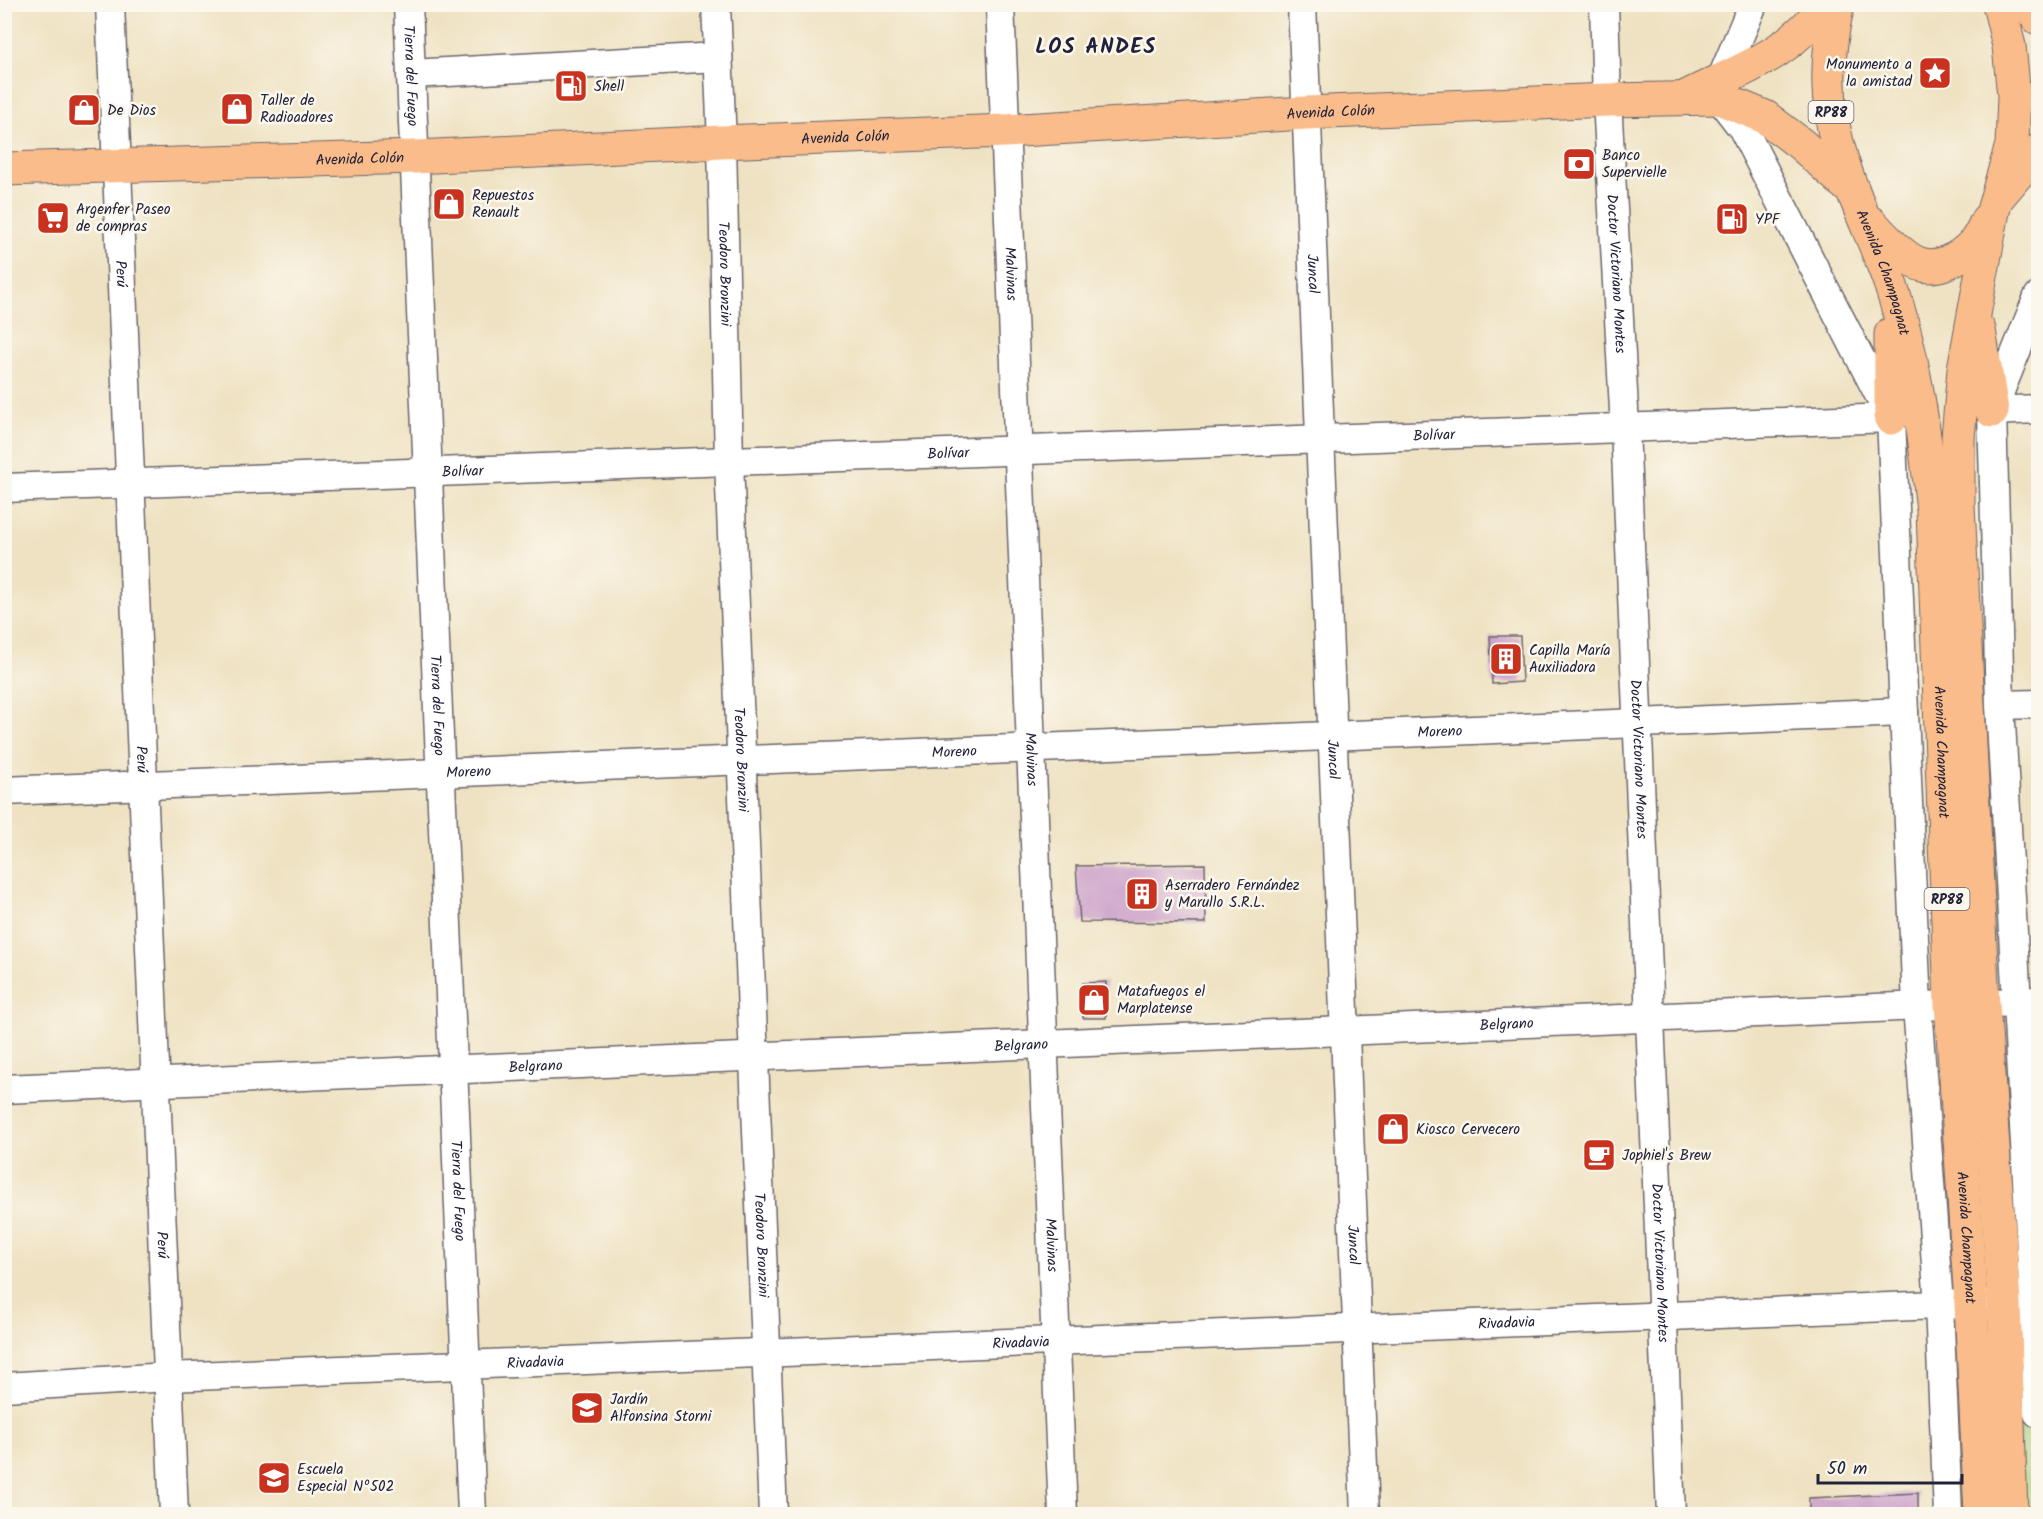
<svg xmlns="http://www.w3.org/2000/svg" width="2043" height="1519" font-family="Kalam,sans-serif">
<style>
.green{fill:#a8cc75;stroke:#657758;stroke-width:1.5}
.building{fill:#ca9ec8}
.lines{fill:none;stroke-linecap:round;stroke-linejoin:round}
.minor-casing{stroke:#6a656a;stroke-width:31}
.major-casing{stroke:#6a656a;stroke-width:35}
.highway-casing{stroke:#6a656a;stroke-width:35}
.minor{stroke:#fff;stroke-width:28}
.major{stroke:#f9bc8a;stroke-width:33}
.highway{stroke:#f9bc8a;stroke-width:33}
.labels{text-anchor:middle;stroke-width:5;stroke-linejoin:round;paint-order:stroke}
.shield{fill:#fbf7ec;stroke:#636270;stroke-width:1.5}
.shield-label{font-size:14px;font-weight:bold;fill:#22223b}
.poi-label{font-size:15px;fill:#22223b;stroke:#fbf7ec;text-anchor:start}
.street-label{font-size:15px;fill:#22223b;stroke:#fbf7ec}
.district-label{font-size:21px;font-weight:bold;letter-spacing:1.5px;fill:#22223b;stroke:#fbf7ec}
</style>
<rect width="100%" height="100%" fill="#fbf7ec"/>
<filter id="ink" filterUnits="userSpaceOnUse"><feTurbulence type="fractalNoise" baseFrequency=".0167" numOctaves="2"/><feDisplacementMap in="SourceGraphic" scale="12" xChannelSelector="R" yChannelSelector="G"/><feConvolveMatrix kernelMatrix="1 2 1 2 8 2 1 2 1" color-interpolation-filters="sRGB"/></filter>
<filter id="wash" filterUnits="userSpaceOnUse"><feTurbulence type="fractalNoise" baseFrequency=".008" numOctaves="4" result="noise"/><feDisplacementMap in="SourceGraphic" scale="24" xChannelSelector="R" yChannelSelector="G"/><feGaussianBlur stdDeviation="1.35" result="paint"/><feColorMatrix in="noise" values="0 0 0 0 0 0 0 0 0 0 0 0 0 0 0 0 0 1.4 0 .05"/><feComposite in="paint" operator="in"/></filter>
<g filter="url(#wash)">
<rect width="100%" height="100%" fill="#efe2c2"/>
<path class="green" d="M2017 1332 2027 1335 2034 1514H2021Z"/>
<g id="blocks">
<path class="building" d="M1490 636H1520L1522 682 1492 684Z
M1205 864 1206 923 1080 922 1076 866Z
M1106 982V1018H1083V983Z
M1918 1493V1515H1809V1498Z"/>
</g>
</g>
<g filter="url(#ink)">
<use href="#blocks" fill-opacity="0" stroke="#6a656a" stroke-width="1.5"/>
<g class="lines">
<defs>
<g id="minor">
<path id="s1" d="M110 4 174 1514"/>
<path id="s2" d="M408 4 472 1514"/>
<path id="s3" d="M716 4 722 142 729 462 773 1514"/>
<path id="s4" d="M1000 4 1063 1514"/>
<path id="s5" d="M1302 4 1365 1514"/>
<path id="s6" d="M1604 4 1607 100 1625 428 1671 1514"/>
<path d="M411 74 718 57"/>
<path d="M1721 80 1753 4"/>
<path d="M1719 98 1743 129 1891 418 1917 1006 1939 1305 1948 1514"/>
<path d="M2038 297 1992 411 2000 705 2034 1302 2038 1413"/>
<path d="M1992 411 2038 409"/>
<path id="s7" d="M4 488 1891 418"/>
<path d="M2000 705 2038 704"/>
<path id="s8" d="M4 791 1904 712"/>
<path id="s9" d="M4 1089 2038 1001"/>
<path id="s10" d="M4 1387 168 1377 2038 1301"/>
</g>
<g id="major">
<path d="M2026 4 2038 18"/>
<path d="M1688 96C1742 69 1789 55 1826 4"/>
<path id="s11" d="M4 169 415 157 722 142 1005 131 1306 113 1607 100 1719 98 1765 117 1802 145 1853 191"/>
<path d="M1998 197 2030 159 2038 151"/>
</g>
<g id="highway">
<path id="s12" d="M1838 4C1829 41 1826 81 1832 118 1841 177 1872 230 1891 286 1915 358 1925 435 1933 511L1951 1004 1971 1304 1981 1514"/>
<path d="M1999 4 2009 46 2014 96 2012 145 1993 211 1964 369 1958 438V505L1983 1004 2004 1303 2011 1514"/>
<path d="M1871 223C1883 236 1897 252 1913 261 1935 274 1961 258 1976 241 1980 235 1984 227 1987 220"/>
<path d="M1979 330 1992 411"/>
<path d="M1891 418V334"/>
</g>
</defs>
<use href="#minor" class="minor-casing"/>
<use href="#major" class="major-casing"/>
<use href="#highway" class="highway-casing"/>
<use href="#minor" class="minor"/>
<use href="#major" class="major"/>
<use href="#highway" class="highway"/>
</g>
</g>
<defs>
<symbol id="sight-square" viewBox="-11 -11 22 22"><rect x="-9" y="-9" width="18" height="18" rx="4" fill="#c8321e" stroke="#fbf7ec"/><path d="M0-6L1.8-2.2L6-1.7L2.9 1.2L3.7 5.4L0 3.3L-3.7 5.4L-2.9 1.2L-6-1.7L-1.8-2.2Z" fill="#fff"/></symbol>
<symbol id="fuel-square" viewBox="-11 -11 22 22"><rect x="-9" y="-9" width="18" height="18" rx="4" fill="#c8321e" stroke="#fbf7ec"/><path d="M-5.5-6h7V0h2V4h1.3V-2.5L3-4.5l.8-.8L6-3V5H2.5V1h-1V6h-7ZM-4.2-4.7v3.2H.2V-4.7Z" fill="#fff"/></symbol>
<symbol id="shop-square" viewBox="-11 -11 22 22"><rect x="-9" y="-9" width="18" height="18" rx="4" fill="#c8321e" stroke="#fbf7ec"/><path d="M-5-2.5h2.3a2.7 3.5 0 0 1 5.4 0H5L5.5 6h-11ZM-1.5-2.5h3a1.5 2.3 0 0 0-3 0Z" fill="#fff"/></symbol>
<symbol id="bank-square" viewBox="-11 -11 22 22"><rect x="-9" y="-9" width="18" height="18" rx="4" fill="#c8321e" stroke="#fbf7ec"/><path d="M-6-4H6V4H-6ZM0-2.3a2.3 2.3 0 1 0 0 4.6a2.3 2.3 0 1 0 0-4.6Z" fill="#fff"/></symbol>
<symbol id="supermarket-square" viewBox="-11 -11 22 22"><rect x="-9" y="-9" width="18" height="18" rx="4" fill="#c8321e" stroke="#fbf7ec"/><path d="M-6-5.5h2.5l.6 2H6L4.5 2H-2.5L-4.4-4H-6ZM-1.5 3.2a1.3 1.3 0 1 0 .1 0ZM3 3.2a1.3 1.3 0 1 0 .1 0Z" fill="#fff"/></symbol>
<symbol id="building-square" viewBox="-11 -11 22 22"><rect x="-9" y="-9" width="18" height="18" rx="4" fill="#c8321e" stroke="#fbf7ec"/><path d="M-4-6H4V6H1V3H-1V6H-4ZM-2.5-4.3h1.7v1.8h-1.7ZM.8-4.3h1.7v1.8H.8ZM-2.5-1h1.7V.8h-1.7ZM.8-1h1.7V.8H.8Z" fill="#fff"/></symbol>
<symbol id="cafe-square" viewBox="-11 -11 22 22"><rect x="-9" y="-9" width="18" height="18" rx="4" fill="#c8321e" stroke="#fbf7ec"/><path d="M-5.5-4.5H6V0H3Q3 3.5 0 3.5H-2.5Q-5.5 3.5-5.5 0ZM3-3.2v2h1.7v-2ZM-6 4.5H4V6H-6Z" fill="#fff"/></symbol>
<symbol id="school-square" viewBox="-11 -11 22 22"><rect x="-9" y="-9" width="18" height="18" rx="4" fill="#c8321e" stroke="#fbf7ec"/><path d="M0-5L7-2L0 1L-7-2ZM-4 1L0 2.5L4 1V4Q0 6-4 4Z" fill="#fff"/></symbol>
</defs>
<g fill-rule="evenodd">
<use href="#sight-square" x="1916" y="54" width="38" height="38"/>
<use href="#fuel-square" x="552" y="67" width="38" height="38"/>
<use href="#shop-square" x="218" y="90" width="38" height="38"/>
<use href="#shop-square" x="65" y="91" width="38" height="38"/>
<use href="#bank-square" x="1560" y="145" width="38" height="38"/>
<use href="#shop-square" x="430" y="185" width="38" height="38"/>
<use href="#supermarket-square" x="34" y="199" width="38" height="38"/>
<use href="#fuel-square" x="1713" y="200" width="38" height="38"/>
<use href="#building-square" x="1487" y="640" width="38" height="38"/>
<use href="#building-square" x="1123" y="875" width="38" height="38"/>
<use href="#shop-square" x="1075" y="981" width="38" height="38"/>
<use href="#shop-square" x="1374" y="1110" width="38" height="38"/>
<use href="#cafe-square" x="1580" y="1136" width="38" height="38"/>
<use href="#school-square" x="568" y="1389" width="38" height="38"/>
<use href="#school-square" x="255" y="1459" width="38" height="38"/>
</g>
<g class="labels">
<g class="shield">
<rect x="1808.5" y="101" width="45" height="22" rx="4.5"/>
<rect x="1924.5" y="888" width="45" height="22" rx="4.5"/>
</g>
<g class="shield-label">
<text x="1831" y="117">RP88</text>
<text x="1947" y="904">RP88</text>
</g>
<g class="poi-label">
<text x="1912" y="69" text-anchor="end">Monumento a<tspan x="1912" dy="17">la amistad</tspan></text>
<text x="594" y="91">Shell</text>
<text x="260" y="105">Taller de<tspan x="260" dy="17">Radioadores</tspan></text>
<text x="107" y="115">De Dios</text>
<text x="1602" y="160">Banco<tspan x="1602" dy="17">Supervielle</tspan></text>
<text x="472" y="200">Repuestos<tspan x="472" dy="17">Renault</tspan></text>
<text x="76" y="214">Argenfer Paseo<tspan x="76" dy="17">de compras</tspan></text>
<text x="1755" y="224">YPF</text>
<text x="1529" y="655">Capilla María<tspan x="1529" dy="17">Auxiliadora</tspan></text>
<text x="1165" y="890">Aserradero Fernández<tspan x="1165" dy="17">y Marullo S.R.L.</tspan></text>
<text x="1117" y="996">Matafuegos el<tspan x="1117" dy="17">Marplatense</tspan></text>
<text x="1416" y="1134">Kiosco Cervecero</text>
<text x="1622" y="1160">Jophiel's Brew</text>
<text x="610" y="1404">Jardín<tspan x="610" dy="17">Alfonsina Storni</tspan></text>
<text x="297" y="1474">Escuela<tspan x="297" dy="17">Especial Nº502</tspan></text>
</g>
<g class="street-label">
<text dy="5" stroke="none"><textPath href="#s2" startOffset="72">Tierra del Fuego</textPath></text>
<text dy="5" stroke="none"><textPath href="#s11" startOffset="1328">Avenida Colón</textPath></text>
<text dy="5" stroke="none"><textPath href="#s11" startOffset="842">Avenida Colón</textPath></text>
<text dy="5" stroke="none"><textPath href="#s11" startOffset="356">Avenida Colón</textPath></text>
<text dy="5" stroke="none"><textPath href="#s12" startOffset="278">Avenida Champagnat</textPath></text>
<text dy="5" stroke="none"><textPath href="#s1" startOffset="270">Perú</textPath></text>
<text dy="5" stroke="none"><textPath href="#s3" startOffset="270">Teodoro Bronzini</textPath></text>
<text dy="5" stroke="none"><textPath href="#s4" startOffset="270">Malvinas</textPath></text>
<text dy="5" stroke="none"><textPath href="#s5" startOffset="270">Juncal</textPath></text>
<text dy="5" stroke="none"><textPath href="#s6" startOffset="270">Doctor Victoriano Montes</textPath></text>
<text dy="5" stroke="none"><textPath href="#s7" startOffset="1431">Bolívar</textPath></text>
<text dy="5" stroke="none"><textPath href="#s7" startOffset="945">Bolívar</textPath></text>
<text dy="5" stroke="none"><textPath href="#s7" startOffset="459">Bolívar</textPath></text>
<text dy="5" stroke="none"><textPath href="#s2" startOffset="702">Tierra del Fuego</textPath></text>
<text dy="5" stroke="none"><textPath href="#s8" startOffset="1437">Moreno</textPath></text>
<text dy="5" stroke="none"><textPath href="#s8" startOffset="951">Moreno</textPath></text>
<text dy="5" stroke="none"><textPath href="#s12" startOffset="764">Avenida Champagnat</textPath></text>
<text dy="5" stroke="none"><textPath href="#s5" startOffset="756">Juncal</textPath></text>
<text dy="5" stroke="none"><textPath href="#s6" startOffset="756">Doctor Victoriano Montes</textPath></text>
<text dy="5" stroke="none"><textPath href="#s1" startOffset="756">Perú</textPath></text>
<text dy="5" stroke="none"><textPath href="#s3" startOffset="756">Teodoro Bronzini</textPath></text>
<text dy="5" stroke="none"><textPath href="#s4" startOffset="756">Malvinas</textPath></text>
<text dy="5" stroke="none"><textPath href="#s8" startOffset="465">Moreno</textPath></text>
<text dy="5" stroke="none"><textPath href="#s9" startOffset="1504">Belgrano</textPath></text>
<text dy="5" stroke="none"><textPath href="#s9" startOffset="1018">Belgrano</textPath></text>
<text dy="5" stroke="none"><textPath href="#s9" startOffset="532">Belgrano</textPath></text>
<text dy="5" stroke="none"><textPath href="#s2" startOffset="1188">Tierra del Fuego</textPath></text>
<text dy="5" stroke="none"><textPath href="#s12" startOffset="1250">Avenida Champagnat</textPath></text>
<text dy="5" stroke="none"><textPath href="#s1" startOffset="1242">Perú</textPath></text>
<text dy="5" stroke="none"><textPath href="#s3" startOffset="1242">Teodoro Bronzini</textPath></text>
<text dy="5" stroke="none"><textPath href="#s4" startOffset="1242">Malvinas</textPath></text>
<text dy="5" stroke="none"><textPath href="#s5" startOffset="1242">Juncal</textPath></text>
<text dy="5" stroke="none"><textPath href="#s6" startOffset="1260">Doctor Victoriano Montes</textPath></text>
<text dy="5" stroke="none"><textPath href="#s10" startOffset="1504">Rivadavia</textPath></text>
<text dy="5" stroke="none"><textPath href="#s10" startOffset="1018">Rivadavia</textPath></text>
<text dy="5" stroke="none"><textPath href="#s10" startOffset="532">Rivadavia</textPath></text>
</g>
<g class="district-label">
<text x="1096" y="53">LOS ANDES</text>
</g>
</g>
<rect width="2043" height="1519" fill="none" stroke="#fbf7ec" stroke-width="24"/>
<path d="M1818 1474v9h144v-9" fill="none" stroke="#22223b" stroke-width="3"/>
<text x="1827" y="1474" font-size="18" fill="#22223b" stroke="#fbf7ec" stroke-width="4.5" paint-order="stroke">50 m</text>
</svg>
